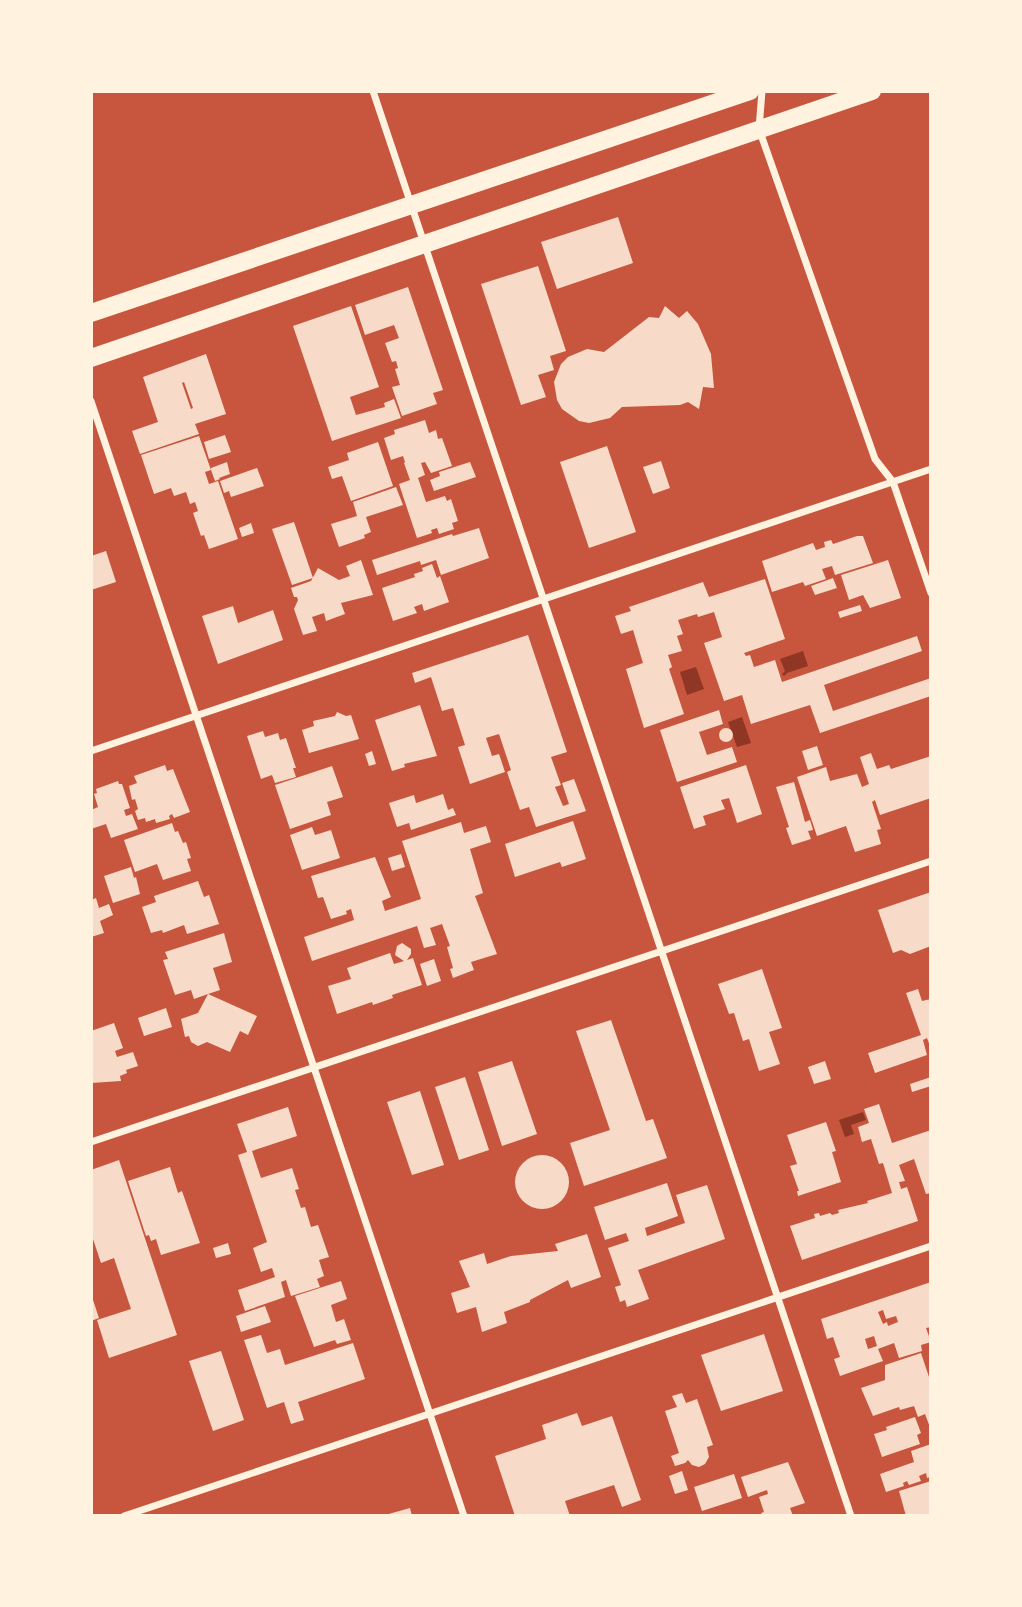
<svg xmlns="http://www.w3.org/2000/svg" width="1022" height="1607" font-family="Jost,sans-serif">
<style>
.water{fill:#8f3625}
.building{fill:#f7dbc8;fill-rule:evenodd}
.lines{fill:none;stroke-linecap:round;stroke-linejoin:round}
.minor{stroke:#fff3e0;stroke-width:7}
.primary{stroke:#fff3e0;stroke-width:18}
</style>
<rect width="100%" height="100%" fill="#c8553d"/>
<path class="water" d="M803 651 808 666 787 673 784 676 782 674 785 671 780 659Z
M696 667 704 689 687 695 680 672Z
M742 717 751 743 737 747 728 722Z
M863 1112 866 1120 851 1125 854 1134 845 1137 839 1120Z"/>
<path class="building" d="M618 217 633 263 557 289 541 242Z
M538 266 566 351 550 356 554 370 538 375 546 397 521 405 481 284Z
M408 287 443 390 433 393 437 404 402 416 392 387 400 385 395 369 398 368 396 361 392 362 385 343 399 338 394 325 365 335 355 305Z
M351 306 379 387 350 397 356 415 385 407 384 403 394 399 401 418 332 441 293 326Z
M665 306 679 318 687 311 698 324 711 354 714 388 703 387 699 409 688 402 680 405 622 407 610 418 589 423 579 421 562 409 557 400 554 382 561 364 568 357 587 349 604 352 649 317 659 318Z
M206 354 226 414 195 424 199 434 140 454 132 431 158 422 143 377ZM184 382 193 408 191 409 182 383Z
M425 420 429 433 436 430 438 439 442 438 452 466 431 473 425 462 421 463 425 475 418 478 426 502 445 496 447 501 451 499 458 521 452 523 454 529 439 534 437 528 431 530 432 533 417 538 399 484 410 480 404 463 405 462 403 456 391 460 384 438 395 434 394 430Z
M225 435 231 452 209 459 204 442Z
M199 436 211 470V468L227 462 230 474 219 478 220 479 215 481 211 470 205 472 209 484 218 481 238 539 209 549 204 535 201 536 193 513 198 511 195 502 190 504 186 492 174 496 171 488 154 494 141 455Z
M378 442 393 486 351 501 342 476 332 479 328 467 349 460 347 453Z
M607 446 636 532 589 548 560 462Z
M661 461 670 488 653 494 643 467Z
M470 462 476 477 434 491 430 480 440 476 439 472Z
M257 468 264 486 231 497 229 491 224 493 220 481Z
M396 487 403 505 366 517 371 532 364 535 365 538 339 547 331 524 357 516 353 502Z
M294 522 313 578 292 585 272 529Z
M251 523 254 533 242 537 239 528Z
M479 528 489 558 441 575 436 560 421 565 420 561 377 575 372 560 452 534 453 536Z
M857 536H863L873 563 835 575 832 566 822 569 826 579 805 586 803 582 772 592 762 561 813 543 816 550 825 547 824 542 831 540 833 544Z
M106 551 116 582 91 590V556Z
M361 560 373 595 341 603 345 614 326 621 324 613 312 617 317 631 303 635 294 609 298 600 297 597H294L291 588 311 581 318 568 339 580 350 576 346 566Z
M888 560 901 598 870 608 863 595 849 600 841 575Z
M432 564 437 578 440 576 449 602 424 611 422 604 414 607 417 613 393 621 382 588 415 577 414 574 423 571 422 568Z
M833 578 837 588 815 595 811 586Z
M765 579 785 639 744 653 746 656 750 655 754 667 775 660 782 682 917 636 922 651 824 685 833 711 931 678V696L820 733 810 705 751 724 742 695 724 701 704 643 722 637 714 612 698 617 697 614 678 620 683 634 677 636 682 651 668 655 672 667 669 669 684 714 644 728 626 669 643 663 633 630 621 634 615 616 631 611 629 607 703 582 709 597Z
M860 605 862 611 840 618 838 612Z
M233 606 238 623 273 610 283 640 218 664 202 616Z
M528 635 567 752 551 757 561 785 555 787 563 806 569 804 562 783 574 779 586 811 536 827 529 807 520 810 507 772 511 770 499 734 486 738 492 756 499 754 505 772 470 784 458 747 465 745 453 708 442 711 431 677 415 683 412 673Z
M420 705 437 756 404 764 405 767 392 771 375 720Z
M719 710 723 724 699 732 707 755 732 747 737 762 677 782 660 730Z
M337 712 346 716 351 715 359 739 309 753 302 730 314 726 313 721 335 716Z
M719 735a7 7 0 1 1 14 0a7 7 0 1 1-14 0Z
M263 731 265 737 278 733 280 740 286 738 296 768H293L296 777 275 783 272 775 261 779 247 736Z
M817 746 823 765 808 770 802 751Z
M372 751 376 764 369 766 365 754Z
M871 753 877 769 889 765 891 769 931 756V798L880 815 875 800 872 802 881 829 877 830 881 844 855 852 846 826 817 836 797 777 826 767 830 781 857 774 862 787 869 784 860 757Z
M165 765 167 771 173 769 190 812 174 818 172 814 169 816 170 819 156 823 155 819 146 822 145 818 138 820 135 811 138 809 135 799 132 800 129 786 137 783 134 776Z
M746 765 762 814 737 823 729 798 721 800 725 809 703 816 706 825 694 829 680 787Z
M332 766 343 797 327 802 331 815 290 829 275 785Z
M118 781 119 784H122L130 808 124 810 126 816 132 814 138 829 111 838 106 824 91 829V810L98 807 94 794 97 793 96 789Z
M794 782 805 822 810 820 813 830 808 831 811 839 792 845 786 828 789 827 776 787Z
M443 794 448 810 453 808 456 815 411 830 409 823 397 827 389 803 414 795 416 803Z
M573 821 586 859 562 867 560 862 515 877 505 844Z
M461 822 464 833 486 826 491 842 470 849 483 893 475 896 497 954 471 962 474 970 453 978 450 969 453 968 447 947 450 946 442 924 430 928 436 945 424 948 417 926 312 961 304 937 354 920 351 909 346 911 347 914 331 919 323 897 318 898 311 876 375 857 391 897 382 901 385 911 421 899 402 841Z
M172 823 175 832 178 831 183 843 186 842 191 858 187 859 191 871 163 880 157 864 135 872 124 840Z
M312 827 315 835 331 830 340 858 302 870 290 835Z
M401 854 405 867 392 871 388 858Z
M131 867 134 878 136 877 140 894 113 903 104 876Z
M198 881 204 897 209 895 219 924 187 934 184 925 163 933 162 930 151 933 142 907 156 902 154 896Z
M931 892V946L910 954 901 950 893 953 878 910Z
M96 898 99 908 109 904 113 915 100 921 104 933 91 937V900Z
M224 933 232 962 213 968 220 990 208 994 257 1016 248 1035 240 1031 230 1052 207 1042 198 1046 191 1042 189 1036 185 1037 181 1019 198 1013 208 994 194 999 191 990 175 995 163 960 168 959 165 952Z
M402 943 411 949V954L407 960 413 958 422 985 392 995 393 998 373 1005 372 1002 337 1014 328 986 351 979 347 968 390 953 394 964 404 961 395 955 397 946Z
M434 959 441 981 427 986 420 964Z
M762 969 782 1028 769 1032 780 1064 759 1071 749 1039 743 1041 734 1013 729 1014 718 984Z
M918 989 922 1001 931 999V1049L927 1038 923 1040 927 1055 875 1073 868 1053 921 1035 906 993Z
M166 1008 172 1027 144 1036 138 1018Z
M611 1020 646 1121 653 1119 667 1158 584 1186 570 1143 610 1130 576 1031Z
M114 1023 123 1048 115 1051 117 1057 133 1052 138 1066 126 1070 127 1073 120 1076 121 1081 91 1083V1031Z
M512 1061 537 1134 502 1146 478 1072Z
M825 1061 831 1079 814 1084 808 1067Z
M465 1077 489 1150 459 1160 435 1087Z
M931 1077V1086L912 1092 910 1084Z
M420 1091 444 1165 412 1175 387 1102Z
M879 1104 892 1143 931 1130V1193L926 1194 914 1159 899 1165 905 1181 899 1182 901 1189 907 1187 918 1221 802 1260 790 1226 815 1218 814 1214 819 1213 820 1216 830 1213 832 1215 839 1213 838 1210 868 1203 867 1201 892 1193 883 1163 879 1164 871 1139 862 1142 858 1127 869 1123 864 1109Z
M288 1107 297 1136 252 1151 261 1178 292 1168 299 1189 295 1190 301 1208 305 1207 311 1227 318 1225 329 1257 319 1260 324 1276 317 1279 320 1287 291 1296 286 1280 281 1282 285 1297 245 1311 238 1290 275 1277 272 1268 261 1272 253 1248 267 1242 238 1155 247 1152 237 1124Z
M826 1122 836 1151 832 1152 841 1182 798 1196 797 1191H799L790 1166 797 1164 787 1135Z
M515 1182a27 27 0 1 1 54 0a27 27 0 1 1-54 0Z
M119 1160 177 1335 109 1358 97 1320 131 1309 114 1258 101 1263 91 1233V1170Z
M170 1167 178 1193 182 1191 200 1243 161 1255 156 1239 151 1241 149 1235 146 1236 128 1181Z
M667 1183 678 1216 645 1228 647 1236 685 1223 676 1195 707 1185 725 1239 638 1270 649 1299 627 1307 625 1300 620 1302 615 1287 621 1285 608 1248 629 1241 626 1233 605 1240 594 1207Z
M587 1234 601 1277 571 1288 568 1280 530 1300V1302L504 1312 507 1323 482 1332 476 1307 457 1313 451 1293 470 1287 459 1261 484 1253 487 1264 511 1256 558 1251 555 1244Z
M228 1243 231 1254 216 1258 213 1248Z
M341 1281 347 1299 331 1305 336 1322 344 1319 351 1340 337 1344 335 1340 314 1347 295 1296Z
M931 1282V1327L926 1328 931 1342 921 1345 922 1351 899 1358 894 1343 878 1349 883 1361 840 1376 834 1359 840 1357 833 1337 827 1339 821 1319ZM883 1310 886 1319 896 1316 898 1322 888 1326 887 1322 883 1324 878 1312ZM874 1336 877 1346 868 1349 865 1339Z
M91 1294 99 1318 91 1321Z
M265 1306 271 1322 241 1332 236 1316Z
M764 1334 783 1391 721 1411 701 1355Z
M261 1335 267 1353 280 1349 285 1365 353 1343 365 1379 298 1402 304 1420 291 1424 284 1402 267 1408 244 1340Z
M221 1351 244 1420 213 1431 189 1361Z
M921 1353 931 1383V1430L925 1414 918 1417 914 1406 900 1410 899 1407 873 1416 861 1388 885 1380V1365Z
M682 1393 686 1403 697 1399 713 1445 707 1447 709 1457 705 1464 699 1467 692 1465 688 1460 685 1463 675 1466 671 1456 679 1453 665 1411 677 1407 672 1396Z
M577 1413 582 1426 612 1416 641 1500 622 1507 614 1485 565 1501 570 1516H515L495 1456 546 1439 542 1425Z
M915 1417 921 1433 917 1435 920 1444 882 1457 874 1434 887 1430 886 1427Z
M931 1444V1477L927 1478 926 1473 919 1476 921 1481 909 1485 907 1481 903 1483 904 1486 886 1492 880 1474 914 1462 911 1451Z
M788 1462 805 1503 790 1508 793 1516H763L761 1513 764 1512 759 1497 768 1494 767 1490 748 1497 741 1477Z
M682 1471 688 1490 675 1494 669 1476Z
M734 1474 742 1498 702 1511 694 1487Z
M931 1481V1516H906L899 1491Z
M410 1508 412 1516H385V1515Z"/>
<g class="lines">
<path class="minor" d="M373 91 851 1516
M762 91 759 129 875 459 893 482 931 593
M91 401 464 1516
M91 751 931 469
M91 1142 931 861
M124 1516 931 1246"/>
<path class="primary" d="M91 313 750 91
M91 358 872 91"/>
</g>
<rect width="1022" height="1607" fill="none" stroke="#fff3e0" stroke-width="186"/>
</svg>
